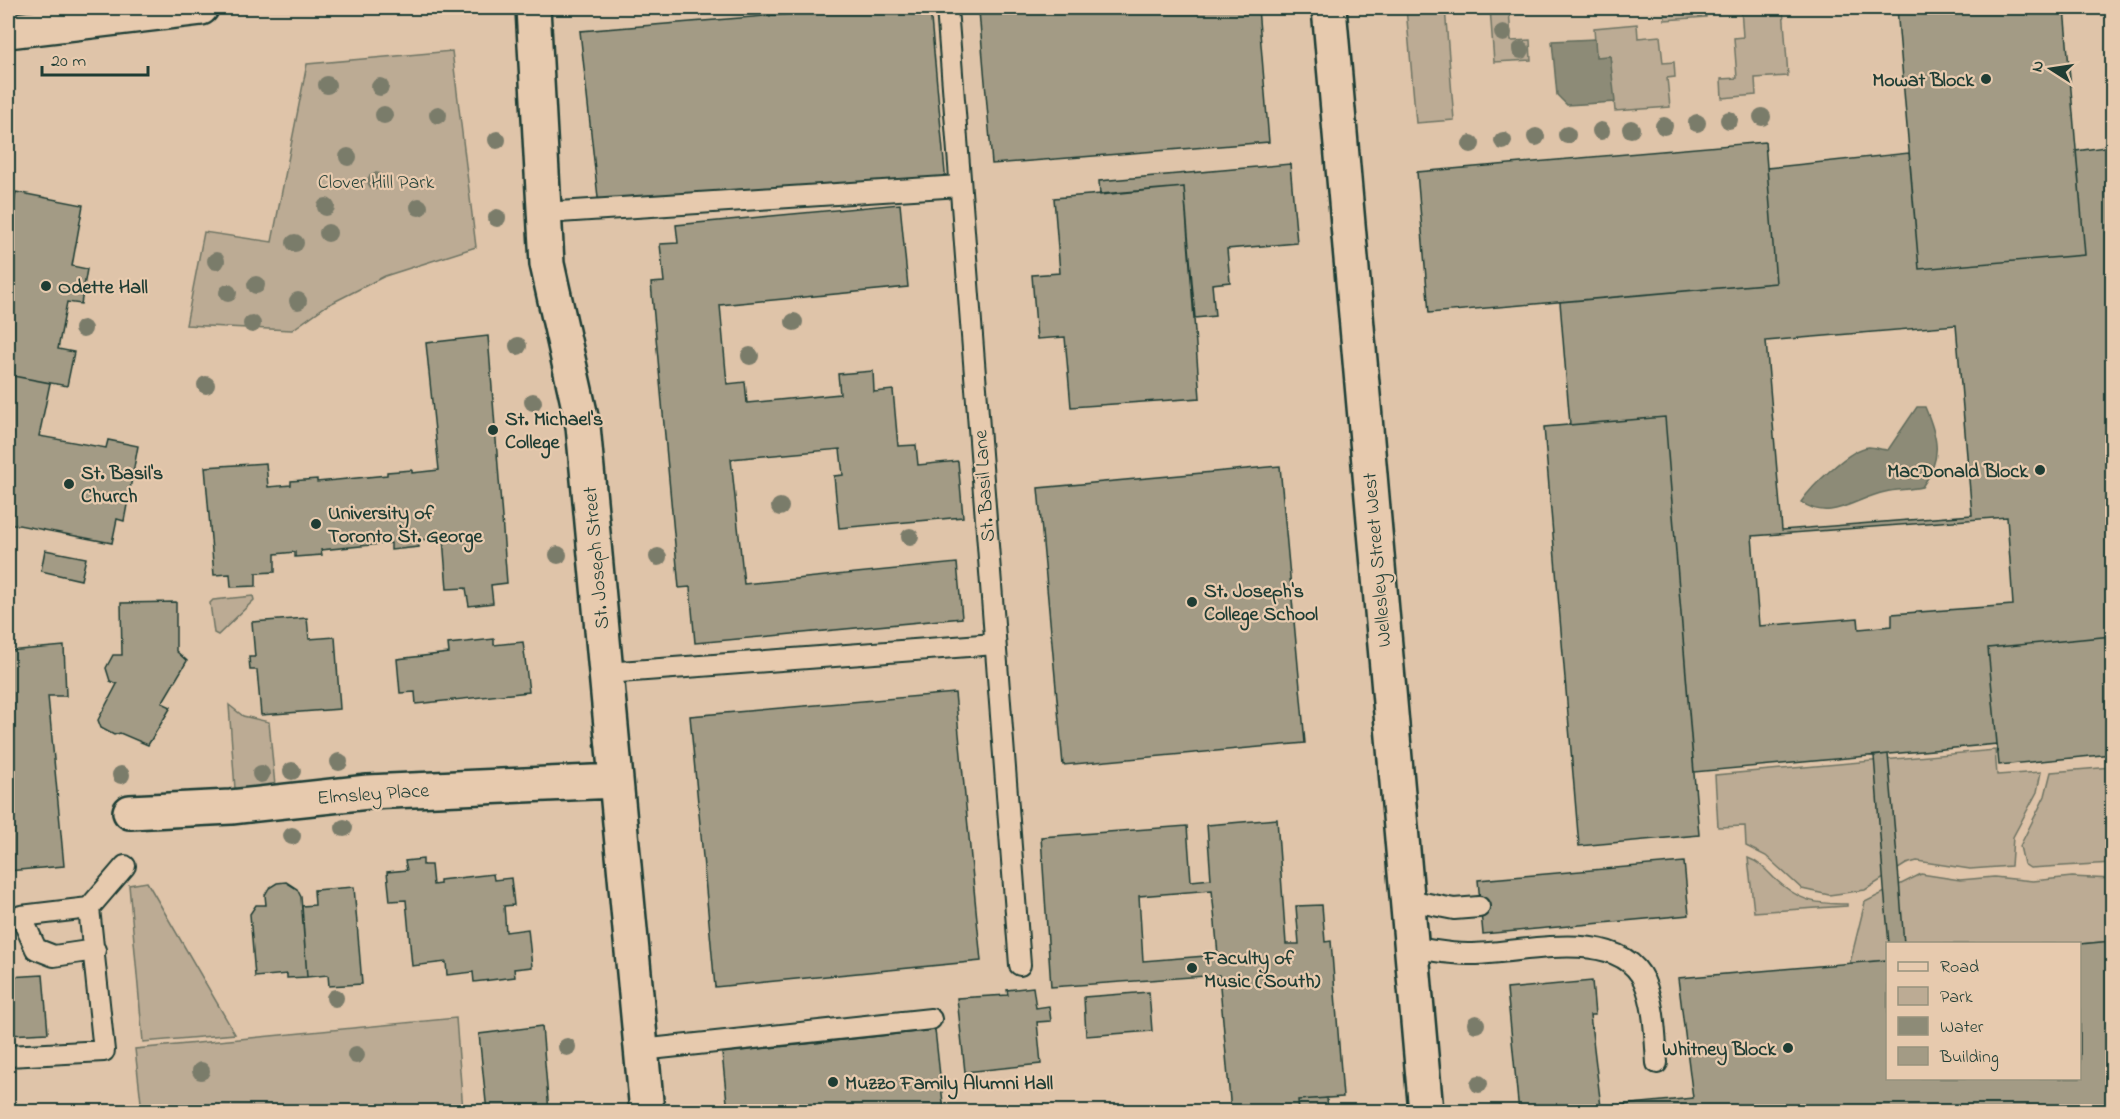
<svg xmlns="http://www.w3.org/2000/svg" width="2120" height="1119" font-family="'Indie Flower',sans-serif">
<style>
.green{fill:#bcab94;stroke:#6e7464;stroke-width:1.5}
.water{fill:#8d8b77;stroke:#616c5c;stroke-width:1.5}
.building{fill:#a39b85;stroke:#1f3d34;stroke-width:1.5;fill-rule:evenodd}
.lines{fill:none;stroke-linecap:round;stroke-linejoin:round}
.lane-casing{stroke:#1f3d34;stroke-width:24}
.street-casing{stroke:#1f3d34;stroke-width:38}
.secondary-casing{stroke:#1f3d34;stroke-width:38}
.primary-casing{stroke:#1f3d34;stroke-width:38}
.lane{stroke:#e7caae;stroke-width:20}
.street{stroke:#e7caae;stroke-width:33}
.secondary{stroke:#e7caae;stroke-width:33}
.primary{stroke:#e7caae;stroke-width:33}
.tree{fill:#7a7c6b}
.poi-dot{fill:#1f3d34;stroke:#e7caae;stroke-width:2}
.labels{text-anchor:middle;stroke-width:4.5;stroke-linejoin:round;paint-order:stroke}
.poi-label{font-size:20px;font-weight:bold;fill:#1f3d34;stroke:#e7caae;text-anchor:start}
.park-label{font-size:20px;fill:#274239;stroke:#e7caae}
.street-label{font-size:20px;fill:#1f3d34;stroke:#e7caae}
</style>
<rect width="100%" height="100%" fill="#dfc4a9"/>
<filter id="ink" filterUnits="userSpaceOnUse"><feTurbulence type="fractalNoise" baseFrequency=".0167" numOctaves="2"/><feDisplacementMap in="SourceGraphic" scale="12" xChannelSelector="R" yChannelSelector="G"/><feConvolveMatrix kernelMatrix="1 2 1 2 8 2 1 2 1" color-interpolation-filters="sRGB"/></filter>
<g filter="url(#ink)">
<path class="green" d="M1406 8H1445L1454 120 1416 123Z
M1490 8H1509L1511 41 1530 40 1531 60 1494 62Z
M1664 8H1705L1706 17 1665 20Z
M1741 8H1783L1788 76 1755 78 1756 95 1722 98 1721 79 1737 78 1734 38 1743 37Z
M1637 24 1638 38 1660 36 1663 63 1674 62 1675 77 1667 78 1670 107 1615 111 1610 56 1596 57 1594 28Z
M452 51 476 247 385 276 326 306 292 330 186 325 204 232 272 242 307 64Z
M253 596 254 600 218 635 214 633 210 603 213 600Z
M229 705 243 716 269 722 275 786 235 789Z
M1995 750 1997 775 2041 772 2037 792 2013 837 2011 866 1970 869 1917 861 1906 864 1865 890 1829 895 1802 889 1766 856 1746 846 1745 826 1718 827 1715 775Z
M2112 767V863L2030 868 2024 864 2020 846 2045 796 2051 772Z
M1748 858C1759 862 1765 869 1774 878 1799 901 1813 904 1847 904V906L1754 912Z
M1921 874 1960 880 1994 877 2033 881 2072 877 2112 879V941L2080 944H1888L1887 960 1850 963 1865 902Z
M147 882 235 1034 143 1042 129 885Z
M456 1018 463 1111H142L135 1049Z"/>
<path class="water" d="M1595 39 1596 57 1610 56 1615 102 1567 105 1557 95 1552 41Z
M1917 407H1925C1938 438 1943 458 1922 487 1909 490 1897 489 1885 492 1855 498 1831 523 1801 502 1811 487 1850 448 1869 447 1875 447 1882 450 1888 450Z"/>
<path class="building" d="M865 8H930L946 184 600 216 580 31Z
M1025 8H1258L1269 142 992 164 979 11Z
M1897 8H2064L2085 255 1919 269Z
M1765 142 1776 283 1429 313 1417 172Z
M2112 146V636L1988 648 1997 744 1694 772 1665 417 1570 425 1560 302 1776 283 1767 168 1909 153 1919 269 2085 255 2076 151ZM1956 325 1972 515 1782 530 1766 341Z
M1290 164 1297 243 1227 249 1230 282 1212 284 1215 316 1195 318 1184 187 1100 195 1099 181Z
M1184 187 1200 398 1071 407 1065 337 1037 339 1032 275 1060 273 1054 198Z
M16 192 83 205 72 266 87 269 81 304 67 302 58 349 74 352 67 386 8 375V239Z
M900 204 908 287 720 305 727 384 745 382 747 403 840 394 838 374 873 371 874 392 893 390 898 446 916 445 918 465 958 461 963 517 839 528 834 476 843 475 840 449 731 459 744 584 957 563 962 618 695 643 690 587 679 588 651 283 664 282 660 244 678 243 676 225Z
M488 336 507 583 491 585 493 603 469 606 466 588 447 589 443 538 418 540 419 547 391 550V543L321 550 322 555 295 557V552L275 554V572L256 573V586L231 587 230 574 214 575 205 467 266 463 268 487 291 485V481L317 479V482L387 475V472L412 470V473L439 470 426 343Z
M8 375 50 383 39 436 106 448 108 440 138 446 124 521 117 519 112 543 8 523Z
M1665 417 1699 835 1579 846 1544 427Z
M1280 466 1305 743 1063 765 1038 488Z
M2007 517 2013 605 1892 614V626L1859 629 1858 618 1759 626 1752 536Z
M45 550 86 558 81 580 41 571Z
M176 602V651L187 661 162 703 171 707 148 745 120 733 114 735 101 728 98 720 117 684 110 681 106 668 113 655H122L121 603Z
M307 618 309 639 335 637 340 709 261 715 257 670H250L249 657H255L252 622Z
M2112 636V754L1999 765 1988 648Z
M494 639V645L523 642 529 692 416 704 415 692 400 693 397 659 449 653 448 644Z
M64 646 66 696H48L64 866 8 871V651Z
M955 693 981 961 715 987 690 716Z
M1888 754 1899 880 1904 944H1889L1884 888 1874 756Z
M1277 819 1286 944H1299L1296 906 1322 905 1325 942 1331 941 1343 1097 1298 1100 1299 1112H1231L1219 975 1051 987 1041 837 1187 826 1191 881 1211 879 1207 825ZM1212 890 1218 955 1143 961 1139 896Z
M423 859V865H431L433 885 440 884V880L493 874 494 880 511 878 514 905 504 906 506 932 528 929 532 967 514 969 515 977 474 982 473 972 447 975 446 962 412 966 406 900 390 901 387 872 407 870 405 861Z
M1684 862 1689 915 1483 934 1478 880Z
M286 882 297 889 301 897 307 977 287 978V974L255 977 250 914 256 905H266L265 895 269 888 277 883Z
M354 887 362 984 329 986 328 975 307 977 302 906 315 905 314 890Z
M2112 941V1112H1519L1507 989 1592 981 1595 1015H1590L1601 1107 1693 1098 1678 978 1888 960V1078H2080V944Z
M43 975 48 1033 8 1035V977Z
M1033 987 1036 1008 1049 1006 1051 1021 1037 1022 1041 1064 965 1072 957 998 1008 995 1007 990Z
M1149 992 1152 1031 1086 1036 1084 997Z
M542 1026 549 1112H487L479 1034Z
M935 1030 944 1112H728L722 1053Z
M1327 1098 1328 1112H1299L1298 1100Z"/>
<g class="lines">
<defs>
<path id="lane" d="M947 8 1020 965
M544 213 960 186
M606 673 995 644
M1408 900 1454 909 1479 907
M89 908 125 866
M1413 948C1431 950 1450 954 1468 954 1516 955 1618 924 1644 981 1655 1006 1655 1036 1657 1063
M641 1050 931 1019
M8 1056 104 1051 89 908 21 916 36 949 54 956 95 950"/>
<path id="street" d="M533 8 547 264 583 426 647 1112
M130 812 231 807 368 792 616 781"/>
<path id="secondary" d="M1329 8 1426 1112"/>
<path id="primary" d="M8 31 201 8"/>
</defs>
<use href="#lane" class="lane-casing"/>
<use href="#street" class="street-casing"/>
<use href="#secondary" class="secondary-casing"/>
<use href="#primary" class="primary-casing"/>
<use href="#lane" class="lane"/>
<use href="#street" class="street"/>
<use href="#secondary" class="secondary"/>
<use href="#primary" class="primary"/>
</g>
<g class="tree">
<circle cx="1503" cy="33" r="9"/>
<circle cx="1521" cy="50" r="9"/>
<circle cx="327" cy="85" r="9"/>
<circle cx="380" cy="87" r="9"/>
<circle cx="384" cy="115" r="9"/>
<circle cx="438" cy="115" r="9"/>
<circle cx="1762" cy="117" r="9"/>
<circle cx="1729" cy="120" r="9"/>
<circle cx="1697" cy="123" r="9"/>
<circle cx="1664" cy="126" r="9"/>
<circle cx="1631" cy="129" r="9"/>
<circle cx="1601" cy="131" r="9"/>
<circle cx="1567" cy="135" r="9"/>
<circle cx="1536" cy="137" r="9"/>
<circle cx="497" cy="140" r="9"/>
<circle cx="1503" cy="141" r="9"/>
<circle cx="1471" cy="144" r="9"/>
<circle cx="348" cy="157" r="9"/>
<circle cx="376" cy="181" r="9"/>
<circle cx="326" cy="207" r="9"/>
<circle cx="419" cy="207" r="9"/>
<circle cx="497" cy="218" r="9"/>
<circle cx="328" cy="233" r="9"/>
<circle cx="295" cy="243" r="9"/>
<circle cx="216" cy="261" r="9"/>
<circle cx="256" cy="285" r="9"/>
<circle cx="228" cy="293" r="9"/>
<circle cx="298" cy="301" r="9"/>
<circle cx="794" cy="322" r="9"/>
<circle cx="252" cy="324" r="9"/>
<circle cx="83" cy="329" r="9"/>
<circle cx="518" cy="346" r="9"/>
<circle cx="750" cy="356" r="9"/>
<circle cx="206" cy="385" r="9"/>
<circle cx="533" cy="402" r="9"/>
<circle cx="780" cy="507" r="9"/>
<circle cx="910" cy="537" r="9"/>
<circle cx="558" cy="555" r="9"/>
<circle cx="658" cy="557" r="9"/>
<circle cx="339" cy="762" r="9"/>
<circle cx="292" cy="771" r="9"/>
<circle cx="261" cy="774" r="9"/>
<circle cx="121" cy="775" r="9"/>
<circle cx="344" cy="828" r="9"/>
<circle cx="292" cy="836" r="9"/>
<circle cx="335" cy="998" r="9"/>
<circle cx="1476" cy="1024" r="9"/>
<circle cx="567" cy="1047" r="9"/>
<circle cx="356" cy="1055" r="9"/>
<circle cx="201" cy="1071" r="9"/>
<circle cx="1479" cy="1084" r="9"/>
</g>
</g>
<g class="poi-dot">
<circle cx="1986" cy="79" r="6"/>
<circle cx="46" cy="286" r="6"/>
<circle cx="493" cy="430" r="6"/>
<circle cx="2040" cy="470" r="6"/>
<circle cx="69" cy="484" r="6"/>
<circle cx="316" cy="524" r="6"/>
<circle cx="1192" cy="602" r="6"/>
<circle cx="1192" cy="968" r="6"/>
<circle cx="1788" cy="1048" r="6"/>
<circle cx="833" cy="1082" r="6"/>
</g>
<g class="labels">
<g class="poi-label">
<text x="1974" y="86" text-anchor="end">Mowat Block</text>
<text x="58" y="293">Odette Hall</text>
<text x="505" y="425">St. Michael's<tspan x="505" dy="23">College</tspan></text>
<text x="2028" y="477" text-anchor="end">MacDonald Block</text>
<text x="81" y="479">St. Basil's<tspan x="81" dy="23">Church</tspan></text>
<text x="328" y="519">University of<tspan x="328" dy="23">Toronto St. George</tspan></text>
<text x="1204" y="597">St. Joseph's<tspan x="1204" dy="23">College School</tspan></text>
<text x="1204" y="964">Faculty of<tspan x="1204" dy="23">Music (South)</tspan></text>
<text x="1776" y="1055" text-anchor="end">Whitney Block</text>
<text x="845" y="1089">Muzzo Family Alumni Hall</text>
</g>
<g class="park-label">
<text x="376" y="188">Clover Hill Park</text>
</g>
<g class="street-label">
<text transform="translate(983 486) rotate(-94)" y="7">St. Basil Lane</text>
<text transform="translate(595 558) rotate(-95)" y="7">St. Joseph Street</text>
<text transform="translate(1376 560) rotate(-95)" y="7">Wellesley Street West</text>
<text transform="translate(373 793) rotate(-4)" y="7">Elmsley Place</text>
</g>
</g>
<rect width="2120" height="1119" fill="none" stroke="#e7caae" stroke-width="30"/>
<rect x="15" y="15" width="2090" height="1089" fill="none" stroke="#1f3d34" stroke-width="2" filter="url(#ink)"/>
<rect x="1886" y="942" width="195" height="138" fill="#e7caae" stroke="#97927d" stroke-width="1.5"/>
<rect x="1898" y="962" width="30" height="9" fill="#e7caae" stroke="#97927d" stroke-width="1.5"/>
<text x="1940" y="972" font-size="18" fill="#1f3d34">Road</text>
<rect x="1898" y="987" width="30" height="18" fill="#bcab94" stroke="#97927d" stroke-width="1.5"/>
<text x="1940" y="1002" font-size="18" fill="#1f3d34">Park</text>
<rect x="1898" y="1017" width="30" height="18" fill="#8d8b77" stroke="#97927d" stroke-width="1.5"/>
<text x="1940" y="1032" font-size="18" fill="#1f3d34">Water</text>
<rect x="1898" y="1047" width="30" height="18" fill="#a39b85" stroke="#97927d" stroke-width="1.5"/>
<text x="1940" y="1062" font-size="18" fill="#1f3d34">Building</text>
<g transform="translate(2051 69) rotate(282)" stroke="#e7caae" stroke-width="4.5" paint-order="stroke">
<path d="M0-4.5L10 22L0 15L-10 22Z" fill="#1f3d34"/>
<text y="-9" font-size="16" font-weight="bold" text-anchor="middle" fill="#1f3d34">N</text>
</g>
<path d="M42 66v9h106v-9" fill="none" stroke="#1f3d34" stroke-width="3"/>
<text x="51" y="66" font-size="18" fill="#1f3d34" stroke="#e7caae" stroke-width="4.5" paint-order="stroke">20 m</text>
</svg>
